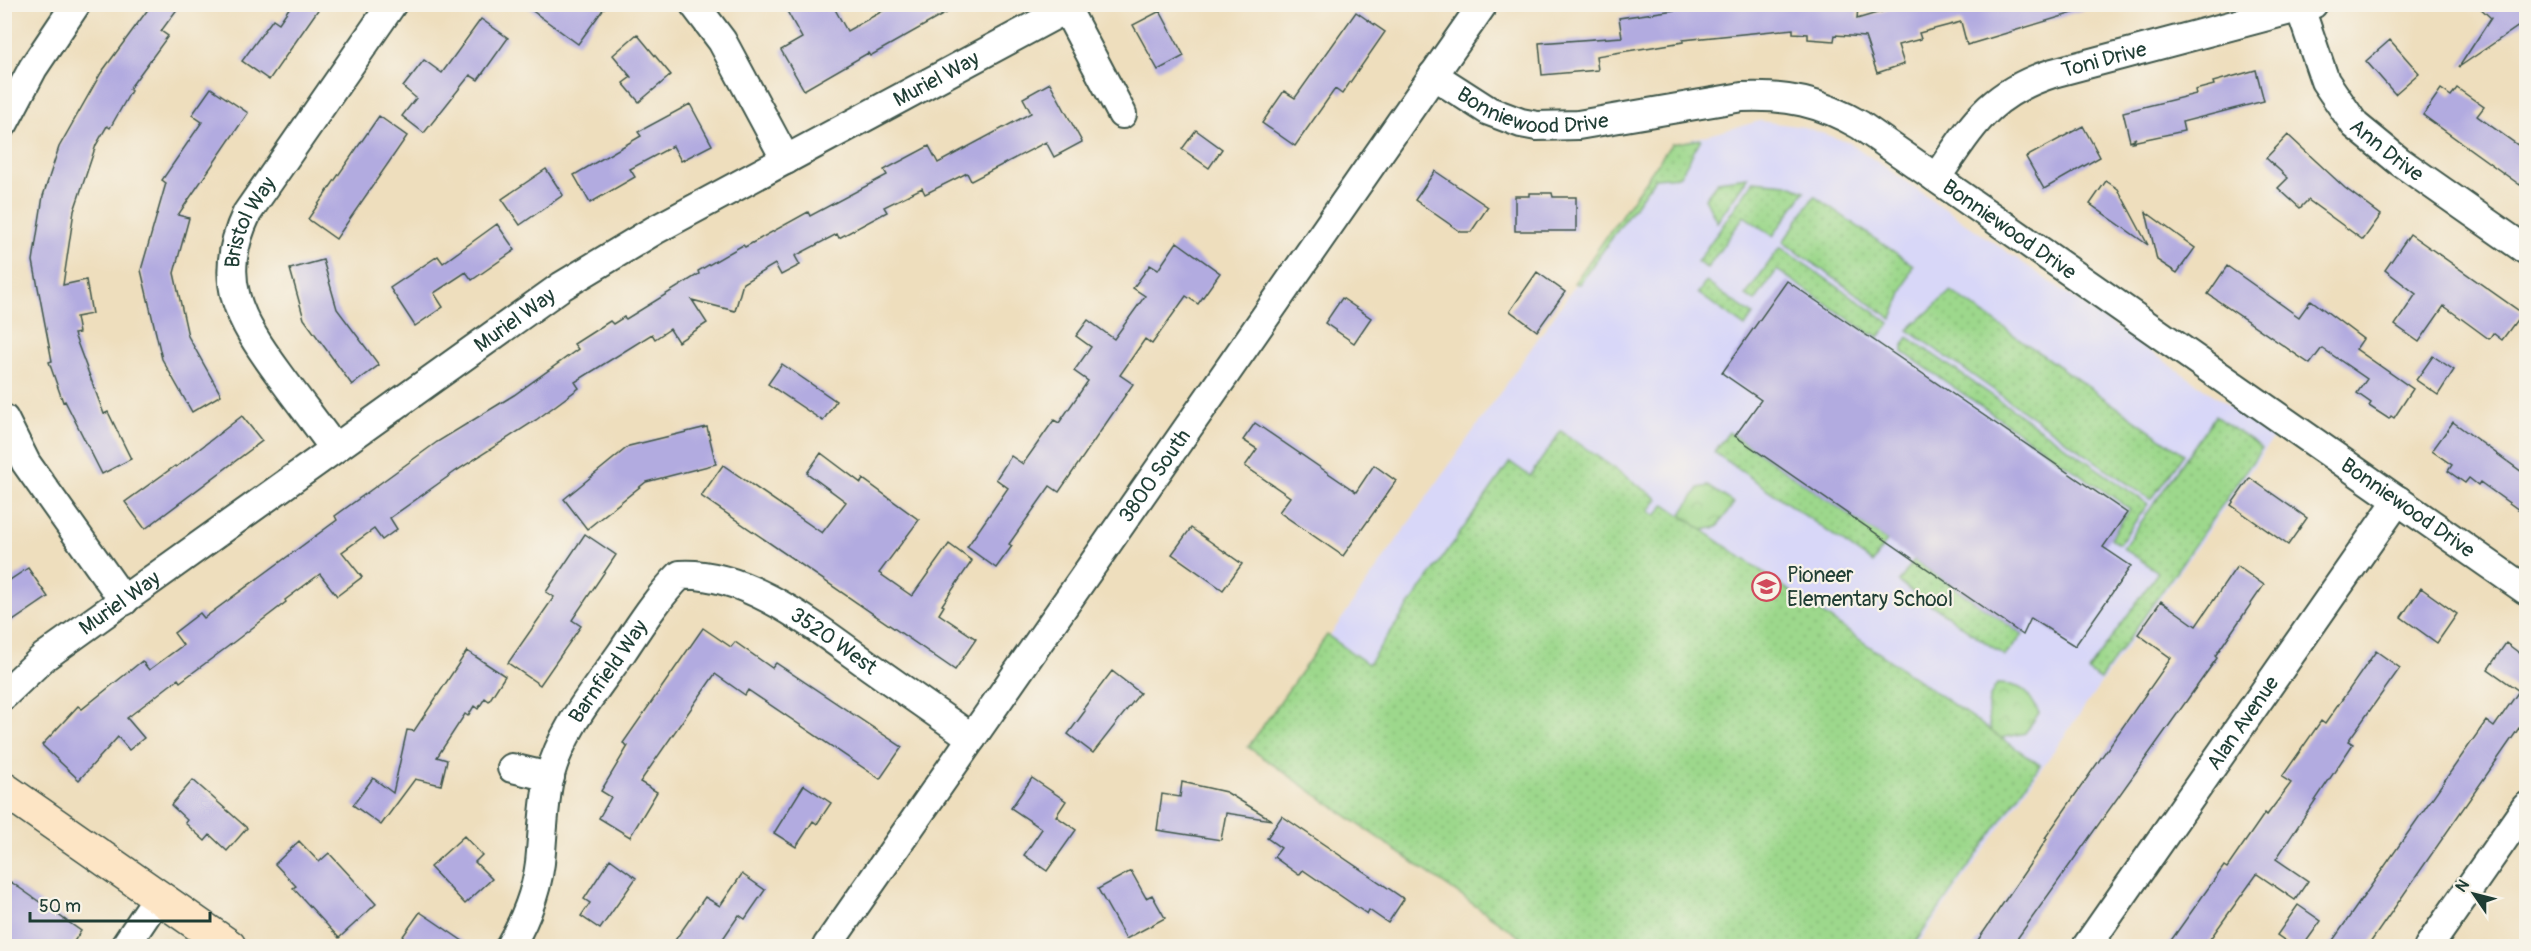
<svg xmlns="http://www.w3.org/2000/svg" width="2531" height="951" font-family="Pangolin,sans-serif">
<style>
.built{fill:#d8d7f8}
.grass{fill:url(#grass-dots);stroke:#5e8a60;stroke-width:1.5}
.park{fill:url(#park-crowns);stroke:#5e8a60;stroke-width:1.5}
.building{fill:#b2abe0}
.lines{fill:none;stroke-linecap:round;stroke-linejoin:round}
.street-casing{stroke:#3e5549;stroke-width:32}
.secondary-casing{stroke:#3e5549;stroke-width:36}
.street{stroke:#fff;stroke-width:28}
.secondary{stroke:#fde5c5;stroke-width:33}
.labels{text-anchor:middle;stroke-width:4.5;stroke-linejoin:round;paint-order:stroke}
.street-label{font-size:21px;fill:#1f3d34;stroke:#f7f3e8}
.poi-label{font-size:21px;fill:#1f3d34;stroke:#f7f3e8;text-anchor:start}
</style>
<defs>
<pattern id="grass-dots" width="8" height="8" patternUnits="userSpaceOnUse" patternTransform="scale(1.5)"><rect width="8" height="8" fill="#9dd88c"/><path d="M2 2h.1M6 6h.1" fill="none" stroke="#87ba79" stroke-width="1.8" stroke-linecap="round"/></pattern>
<pattern id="park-crowns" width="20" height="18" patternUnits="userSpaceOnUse" patternTransform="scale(1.5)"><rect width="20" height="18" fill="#9dd88c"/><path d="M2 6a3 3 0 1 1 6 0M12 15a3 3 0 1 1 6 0" fill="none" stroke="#87ba79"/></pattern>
</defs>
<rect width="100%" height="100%" fill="#f7f3e8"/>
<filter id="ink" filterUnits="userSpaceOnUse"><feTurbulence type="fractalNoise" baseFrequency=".0167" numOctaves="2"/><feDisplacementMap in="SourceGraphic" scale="12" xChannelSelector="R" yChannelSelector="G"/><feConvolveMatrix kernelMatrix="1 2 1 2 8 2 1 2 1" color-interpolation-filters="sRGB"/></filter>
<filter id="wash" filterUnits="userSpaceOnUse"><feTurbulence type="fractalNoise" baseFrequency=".008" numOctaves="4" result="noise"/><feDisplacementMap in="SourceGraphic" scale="24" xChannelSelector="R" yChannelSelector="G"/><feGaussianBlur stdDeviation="1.35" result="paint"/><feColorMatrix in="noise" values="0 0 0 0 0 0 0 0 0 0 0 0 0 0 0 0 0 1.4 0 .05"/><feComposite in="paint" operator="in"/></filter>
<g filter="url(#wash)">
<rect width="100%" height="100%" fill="#eedebd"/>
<path class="built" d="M1760 121 1804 127 1850 143 2274 437 1917 946H1557L1259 737 1674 144Z"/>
<path class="grass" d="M1701 139 1680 176 1655 178 1579 284 1574 283 1671 144Z
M1748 177 1717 222 1705 198 1718 181Z
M1753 181 1787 184 1805 191 1773 236 1744 216 1707 268 1697 262Z
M1814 196 1913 265 1892 319 1783 242Z
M1780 247 1890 323 1879 337 1874 333 1872 335 1777 270 1755 301 1746 295Z
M1706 282 1753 315 1745 327 1698 293Z
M1951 291 2184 454 2151 500 1908 330Z
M1908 337 2148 504 2119 544 2111 538 2130 509 1903 352V345Z
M2215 416 2262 448 2100 680 2088 671 2158 572 2123 548Z
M1561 431 1658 499 1649 511 1656 516 1665 504 2040 765 1913 946H1533L1248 747 1327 635 1368 664 1510 462 1530 476Z
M1729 432 1887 541 1873 563 1714 452Z
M1914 560 2023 635 2005 656 1899 582Z"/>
<path class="park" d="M1708 486 1734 503 1717 527 1703 530 1681 515 1699 488Z
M1997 684C2023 684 2028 691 2039 713L2025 733 2001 738 1991 731C1987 711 1985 701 1997 684Z"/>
<g id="blocks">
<path class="building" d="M152 4H181L161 31 168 36 129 89 131 91 110 128 107 126 96 145 74 211 63 285 86 280 92 314 76 317 79 333 74 334 104 414 108 412 131 459 102 474 65 401 63 402 49 362 52 361 33 261 43 196 59 147 101 73Z
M292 4H322L269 80 242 61 273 19 279 23Z
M523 4H607L578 44Z
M783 4H832L847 31 895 4H962L870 56 868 53 804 90 781 50 802 38Z
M1717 4 1858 6 1857 19 1907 4H2082L2083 10 1967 45 1961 22 1919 33 1921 39 1898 45 1904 64 1877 73 1865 37 1835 35 1834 41 1808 39V34L1793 33V29L1683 40V42L1596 56 1598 70 1542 75 1539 43 1622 37 1619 18Z
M2476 4H2526V21L2459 67 2491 18Z
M1160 11 1184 56 1158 70 1133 25Z
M1356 12 1385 32 1342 94 1335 89 1295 146 1262 123 1284 91 1295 98Z
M481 19 508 38 478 80 470 75 424 133 402 116 416 98 403 87 424 60 442 73Z
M637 34 671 75 639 102 623 83 631 77 613 55Z
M2390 40 2419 73 2395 94 2366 61Z
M2256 70 2264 101 2182 122 2184 131 2132 142 2136 138 2130 141 2123 112 2196 94 2195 90 2214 85 2213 82Z
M1050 83 1082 142 1054 157 1046 142 971 181 967 173 925 194 922 188 884 207 887 212 839 238 837 234 795 256 800 265 781 275 775 264 743 283 735 311 692 300 707 323 678 342 670 329 655 339 652 334 575 382 579 388 536 420 456 471 390 518 397 529 382 540 374 529 342 552 362 577 337 596 320 574 285 600 286 602 226 648 180 682 178 679 127 718 144 738 129 750 118 737 79 780 42 745 78 706 82 709 142 661 149 670 183 645 174 633 200 613 204 618 337 520 335 516 437 442 514 395 578 349 574 344 610 321 613 324 624 317 626 319 699 274 698 271 743 245 745 247 808 212 810 216 887 175 884 170 929 146 938 163 1031 113 1023 98Z
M211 88 248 113 178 215 189 218 174 273 188 336 221 395 192 412 162 359 141 270 166 183 162 180 202 122 192 115Z
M2457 88 2484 107 2477 116 2526 151V176L2520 185 2423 115 2441 89 2451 96Z
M690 104 712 145 681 161 673 146 630 169 635 177 590 203 574 175 641 136 638 132Z
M379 116 407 136 336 239 308 219Z
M2083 126 2100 157 2044 189 2026 157Z
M1196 130 1222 149 1209 168 1182 149Z
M2288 135 2345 188 2381 215 2363 240 2308 200 2300 208 2278 188 2288 178 2266 158Z
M546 169 563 195 520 225 502 199Z
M1435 171 1488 207 1471 232H1461L1415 200Z
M2106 181 2118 189 2148 245 2090 204Z
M1529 193H1552L1553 197H1576V231H1515V196H1529Z
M2146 212 2195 248 2177 273 2157 260Z
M497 224 515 250 472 280 466 272 434 293 443 307 415 326 390 288 438 256 443 263Z
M2410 234 2522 313 2502 340 2493 333 2489 339 2444 306 2419 342 2395 325 2416 294 2385 270Z
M1177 242 1220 273 1198 304 1186 296 1152 344 1145 339 1120 375 1133 384 1059 492 1050 486 1009 544 1012 546 996 568 967 547 1008 488 996 479 1011 456 1023 464 1054 420 1059 423 1088 381 1074 371 1091 347 1076 336 1088 320 1114 339 1145 296 1133 288 1150 265 1158 270Z
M323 260 337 309 379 365 352 385 304 319 290 269Z
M2227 266 2299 317 2311 300 2363 339 2356 349 2413 389 2394 418 2391 416 2389 419 2369 406 2371 403 2357 393 2367 379 2322 348 2310 364 2208 294Z
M1537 272 1565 292 1537 331 1510 311Z
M1787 281 2127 513 2103 547 2131 566 2075 646 2031 618 2023 635 1735 436 1761 400 1722 373Z
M1342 298 1371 318 1354 343 1325 323Z
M2433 356 2454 370 2438 395 2416 380Z
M782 364 836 401 823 421 768 384Z
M242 416 262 441 145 529 125 502 175 466 176 467Z
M2453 422 2526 475V515L2480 482 2478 485 2469 478 2465 483 2448 471 2452 465 2432 451Z
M1255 423 1356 492 1374 465 1396 481 1343 556 1279 512 1290 497 1245 466 1257 449 1243 440Z
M707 427 716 464 646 482 587 529 564 499 629 446Z
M821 453 861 483 863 479 919 520 879 573 912 596 949 544 972 561 942 605 944 606 939 614 976 639 955 670 701 496 723 465 822 533 846 502 807 473Z
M2250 478 2307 518 2288 545 2231 505Z
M1191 528 1242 564 1223 590 1172 554Z
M585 534 616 555 572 620 581 626 540 685 508 663 554 597 546 592Z
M2237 566 2264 585 2215 656 2217 658 2012 946H1974L2047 839 2045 838 2171 658 2138 634 2161 601 2196 626Z
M28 568 48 597 4 627V584Z
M2421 588 2457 614 2437 643 2401 617Z
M703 628 731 647 735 642 772 668 776 663 902 747 880 779 748 690 745 695 715 674 640 782 657 792 630 837 599 818 611 797 601 791 628 746 623 743Z
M2506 643 2526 658V732L2519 728 2368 946H2329L2486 721 2494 727 2519 691 2488 669Z
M467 651 505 676 489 701 485 698 478 709 474 706 468 716 465 714 437 757 447 760 441 785 415 779 381 825 353 805 373 778 393 793 407 730 414 731Z
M2376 651 2400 668 2348 741 2353 744 2276 859 2308 881 2295 900 2257 874 2205 946H2167L2224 866 2227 868 2265 813 2267 815 2291 783 2282 777 2321 721 2325 724Z
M1112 671 1140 693 1093 753 1068 734 1085 711 1083 709Z
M1032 778 1066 801 1056 816 1076 830 1047 871 1024 855 1042 829 1011 808Z
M193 780 247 828 227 851 210 835 205 841 185 823 187 820 171 805Z
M1182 782 1226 792 1272 820 1226 813 1221 840 1157 830 1162 794 1180 797Z
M804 785 831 803 817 824 813 821 796 847 774 833Z
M1282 816 1404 899 1388 923 1369 910 1367 914 1303 870 1299 875 1274 857 1281 848 1267 838Z
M464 836 482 855 475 862 492 879 465 904 430 867Z
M299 841 319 862 329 853 376 904 339 938 293 888 296 886 275 864Z
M610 859 636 878 600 929 581 916 590 903 584 899Z
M1131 871 1146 898 1152 895 1165 918 1126 939 1098 889Z
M742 874 765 890 745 919 739 915 718 946H671L705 897 720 906Z
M11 882 81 931 71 946H4V892Z
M2298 905 2321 921 2303 946H2293L2277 935Z
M420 912 432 920 470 946H396Z"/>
</g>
</g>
<g filter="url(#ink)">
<use href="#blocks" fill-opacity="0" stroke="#3e5549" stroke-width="1.5"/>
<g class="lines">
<defs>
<g id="street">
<path d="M694 4 722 41 786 160"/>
<path d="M1064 4 1122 114"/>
<path id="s1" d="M2300 8 2325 81 2355 125 2399 161 2526 250"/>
<path id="s2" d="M1433 75 1489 111 1521 123 1537 126 1578 125 1742 97C1787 95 1820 102 1860 125L2526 590"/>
<path d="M4 123 33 68 76 4"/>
<path id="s3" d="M1936 178C1973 125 1988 94 2053 73L2313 4"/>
<path d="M4 419 26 463 124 601"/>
<path id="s4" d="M334 448C316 423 297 399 279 374 239 319 215 280 247 213L392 4"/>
<path id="s5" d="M4 695 44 657 562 286 655 230 1066 9"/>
<path d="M512 768 550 777"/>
<path d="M125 946 158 897"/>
<path id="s6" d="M510 946C527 917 539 886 541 852 543 827 544 803 549 779 560 731 595 691 622 652 640 625 657 598 680 575 748 571 819 630 871 667 905 691 938 714 972 738"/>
<path id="s7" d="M827 946 1483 4"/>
<path id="s8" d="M2087 946 2398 500"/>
<path d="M2429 946 2526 807"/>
</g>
<path id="secondary" d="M4 789 229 946"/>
</defs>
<use href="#street" class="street-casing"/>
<use href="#secondary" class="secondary-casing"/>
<use href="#street" class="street"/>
<use href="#secondary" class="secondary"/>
</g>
</g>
<defs>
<symbol id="school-ring" viewBox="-11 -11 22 22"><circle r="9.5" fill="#f7f3e8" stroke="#d1495b" stroke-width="1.5"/><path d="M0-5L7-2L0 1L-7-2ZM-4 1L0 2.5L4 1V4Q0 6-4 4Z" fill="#d1495b"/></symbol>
</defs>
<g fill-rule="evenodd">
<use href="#school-ring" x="1750" y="570" width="33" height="33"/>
</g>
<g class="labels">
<g class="street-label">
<text dy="7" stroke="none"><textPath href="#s3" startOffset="214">Toni Drive</textPath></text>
<text dy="7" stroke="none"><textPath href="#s5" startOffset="1120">Muriel Way</textPath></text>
<text dy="7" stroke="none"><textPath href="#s2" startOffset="110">Bonniewood Drive</textPath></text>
<text dy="7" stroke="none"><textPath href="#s1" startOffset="171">Ann Drive</textPath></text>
<text dy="7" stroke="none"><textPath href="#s4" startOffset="260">Bristol Way</textPath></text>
<text dy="7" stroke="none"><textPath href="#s2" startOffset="630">Bonniewood Drive</textPath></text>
<text dy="7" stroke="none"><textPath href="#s5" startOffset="634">Muriel Way</textPath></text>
<text dy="7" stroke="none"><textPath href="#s7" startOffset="573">3800 South</textPath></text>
<text dy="7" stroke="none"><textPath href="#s2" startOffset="1116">Bonniewood Drive</textPath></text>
<text dy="7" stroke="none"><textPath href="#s5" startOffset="148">Muriel Way</textPath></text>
<text dy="7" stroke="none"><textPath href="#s6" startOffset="588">3520 West</textPath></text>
<text dy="7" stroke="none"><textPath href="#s6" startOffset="297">Barnfield Way</textPath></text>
<text dy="7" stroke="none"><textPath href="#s8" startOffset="272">Alan Avenue</textPath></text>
</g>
<g class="poi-label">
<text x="1787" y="582">Pioneer<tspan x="1787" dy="24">Elementary School</tspan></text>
</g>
</g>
<rect width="2531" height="951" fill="none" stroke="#f7f3e8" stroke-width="24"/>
<g transform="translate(2474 894) rotate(305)" stroke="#f7f3e8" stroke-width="4.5" paint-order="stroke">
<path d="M0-4.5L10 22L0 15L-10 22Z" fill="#1f3d34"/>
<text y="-9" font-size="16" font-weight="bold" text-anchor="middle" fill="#1f3d34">N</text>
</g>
<path d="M30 912v9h180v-9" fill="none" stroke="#1f3d34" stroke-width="3"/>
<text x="39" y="912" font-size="18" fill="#1f3d34" stroke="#f7f3e8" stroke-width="4.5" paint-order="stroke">50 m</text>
</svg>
